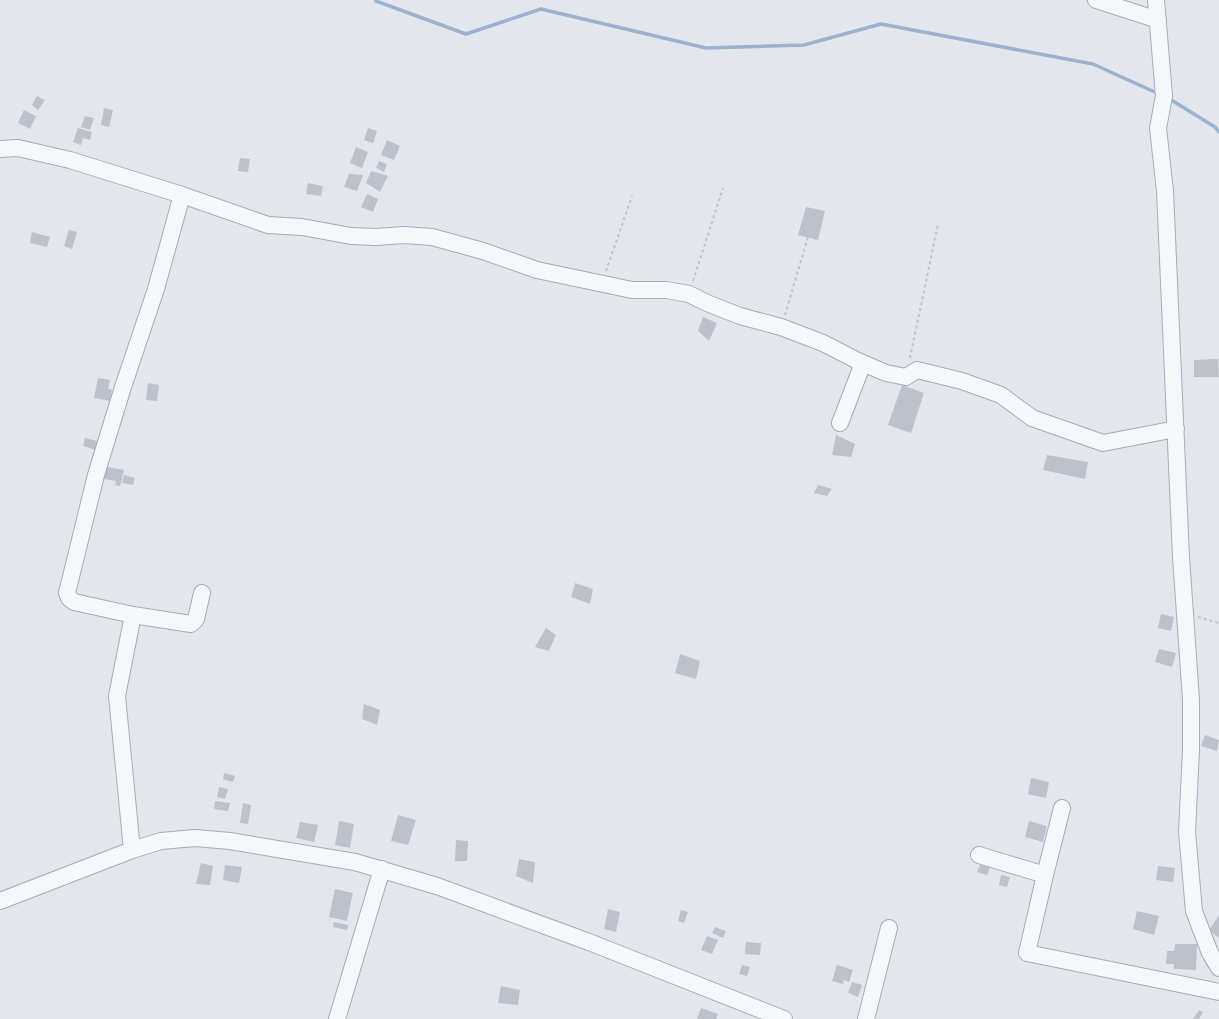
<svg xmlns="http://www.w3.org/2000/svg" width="1219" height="1019" font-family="'Noto Sans',sans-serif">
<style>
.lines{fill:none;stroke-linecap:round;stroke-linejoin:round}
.stream{stroke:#9cb2ce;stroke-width:3.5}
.building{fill:#bcc2cc}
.minor-casing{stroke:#a7acb7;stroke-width:18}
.path{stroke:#c1c4cb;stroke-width:2;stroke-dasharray:3 3;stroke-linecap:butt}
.minor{stroke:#f6f7fa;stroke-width:16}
</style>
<rect width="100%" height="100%" fill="#e3e6ec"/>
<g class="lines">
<path class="stream" d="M376 0V1L466 34 541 9 706 48 804 45 881 24 1093 64 1159 94
M1168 98 1215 127 1219 132"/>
</g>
<path class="building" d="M37 96 45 100 38 110 32 105Z
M104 108 113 110 109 127 101 125Z
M24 110 36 116 30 129 18 123Z
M85 116 94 118 90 130 81 127Z
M78 128 92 132 90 140 83 138 81 145 73 142Z
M368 128 377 131 373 143 364 140Z
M387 140 400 146 394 160 381 155Z
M356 147 368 152 362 168 350 163Z
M240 158 250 159 248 172 238 171Z
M379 161 387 164 384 172 376 168Z
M371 171 388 176 380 192 366 183Z
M349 174 363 175 357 191 344 187Z
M308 183 323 186 321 196 306 194Z
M367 194 378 199 373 212 361 207Z
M806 207 825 211 818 240 798 235Z
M69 230 77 232 72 249 64 246Z
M32 232 50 237 47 247 30 243Z
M703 317 717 323 709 341 698 331Z
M1218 359 1219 377H1194V360Z
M98 378 110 380 108 389 112 390 110 401 94 398Z
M148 383 159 385 157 401 146 400Z
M902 385 924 393 911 433 888 425Z
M836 435 855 444 851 457 832 455Z
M85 438 101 442 99 451 83 446Z
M1047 455 1088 462 1085 479 1043 470Z
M107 467 124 470 120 486 115 485 116 481 104 479Z
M124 475 135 478 133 485 122 483Z
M818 485 832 489 827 496 814 493Z
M575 583 593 589 590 604 571 597Z
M1161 614 1174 617 1171 631 1158 628Z
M546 628 556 635 549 651 535 647Z
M1159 649 1176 653 1172 667 1155 662Z
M680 654 700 661 696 679 675 673Z
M364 704 380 710 377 725 362 719Z
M1205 735 1219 740 1217 751 1201 746Z
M224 773 235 776 233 782 223 779Z
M1031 778 1049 782 1046 798 1028 794Z
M219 787 228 789 225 799 217 797Z
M215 801 230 803 228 811 214 809Z
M243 803 251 805 248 824 240 823Z
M398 815 416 820 408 845 391 841Z
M339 821 354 824 350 848 335 845Z
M1029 821 1047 826 1043 842 1025 837Z
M300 822 318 825 314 842 296 838Z
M456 840 468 841 467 861H455Z
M519 859 535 862 533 883 516 876Z
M981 862 990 867 987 875 977 872Z
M201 863 213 866 210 885 196 884Z
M225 865 242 867 239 883 223 880Z
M1158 866 1175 868 1173 882 1156 880Z
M1001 875 1010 877 1007 887 999 885Z
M335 889 353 893 347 921 329 917Z
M608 909 620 912 616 932 604 929Z
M681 910 688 912 684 923 678 921Z
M1137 911 1159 916 1154 935 1133 929Z
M1219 915V938L1209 930Z
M334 922 348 925 347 930 333 927Z
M715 927 726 931 723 938 712 933Z
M707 936 718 940 712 954 701 950Z
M746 942 761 943 760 955 745 954Z
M1175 944H1197L1196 970 1174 969V964H1166L1167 951H1174Z
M742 965 750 967 747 976 739 974Z
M837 965 853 970 849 982 844 980 843 984 832 981Z
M852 982 862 985 858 997 848 993Z
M501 986 520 990 518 1005 498 1003Z
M701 1008 718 1014 716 1019H697Z
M1199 1010 1203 1012 1199 1019H1193Z"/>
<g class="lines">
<defs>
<path id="minor" d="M1096 0 1158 20
M1156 0 1164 96 1158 128 1165 191 1181 557 1191 700V750L1187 832 1194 911 1210 953 1219 968
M0 149 18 148 70 160 182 195 268 225 302 227 351 236 376 237 404 235 432 237 483 251 537 270 632 290H666L689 294 707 303 740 316 781 327 823 343 858 361 886 373 906 377 917 370 962 381 1001 395 1032 418 1103 443 1176 429
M840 423 863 363
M133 615 191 624 196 619 202 593
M1062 808 1045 875 1027 953 1219 992
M132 850 117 696 133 615 74 602 69 598 67 593 96 475 123 387 156 289 182 195
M979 855 1045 875
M0 901 132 850 161 841 195 838 230 841 355 862 437 886 589 942 784 1019
M337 1019 382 869
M866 1019 889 928"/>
</defs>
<use href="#minor" class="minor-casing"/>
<path class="path" d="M606 271 632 196
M693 281 723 188
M785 315 808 237
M910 358 938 224
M1198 617 1219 623"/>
<use href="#minor" class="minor"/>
</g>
</svg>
